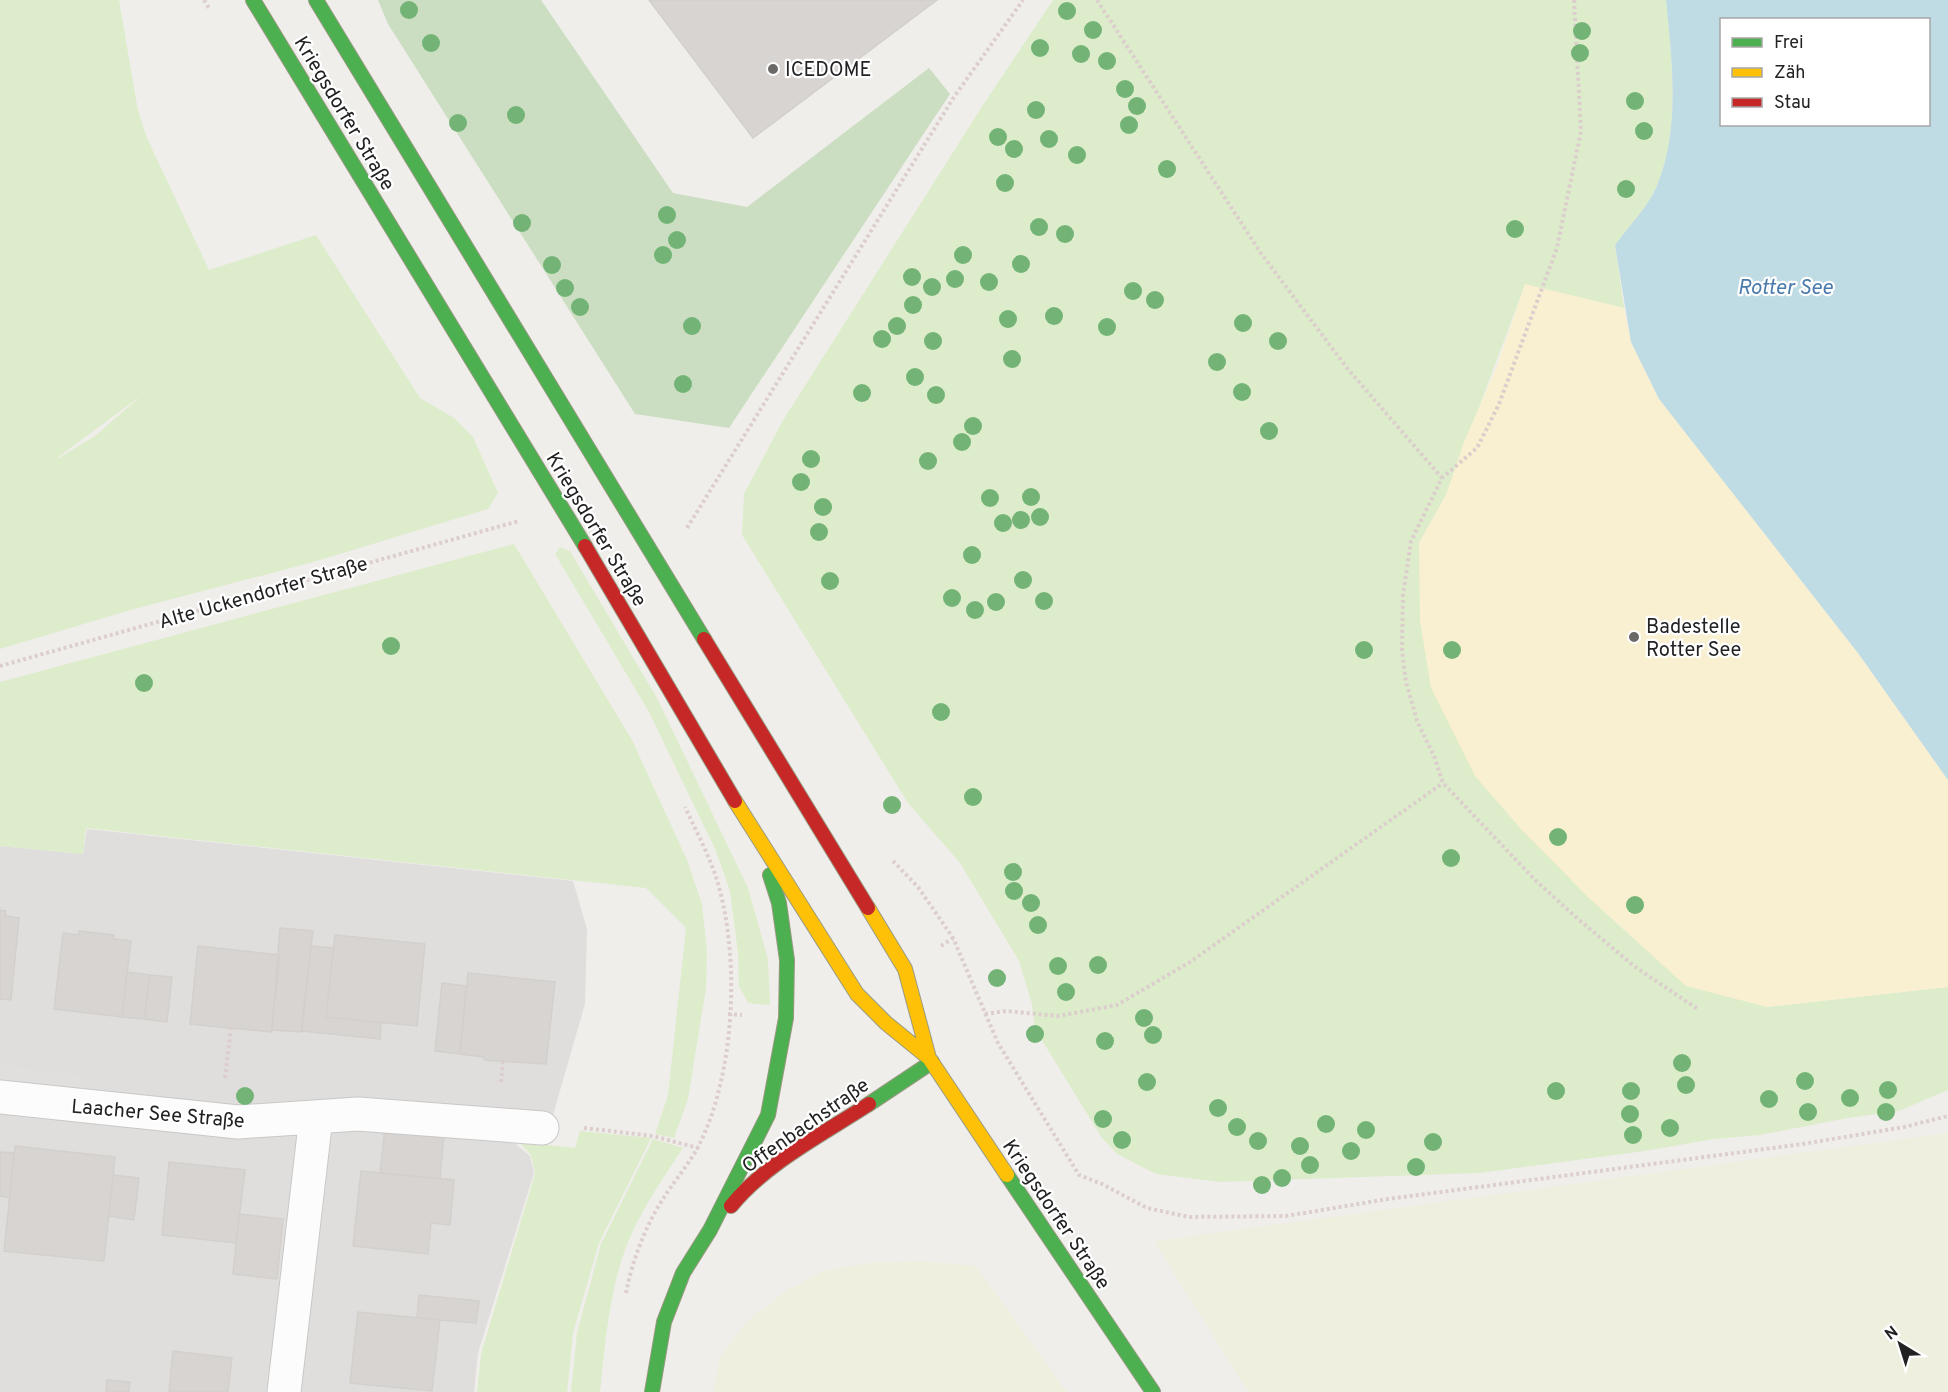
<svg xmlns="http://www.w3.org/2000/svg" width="1948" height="1392" font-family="Overpass,sans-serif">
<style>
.residential{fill:#dfdedc}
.farmland{fill:#efefdf}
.grass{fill:#ddeccb;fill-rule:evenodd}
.forest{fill:#cbdec1}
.sand{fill:#f8f0d0}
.parking{fill:#e0dfde}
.water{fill:#bfdbe3;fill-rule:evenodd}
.building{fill:#d7d4d2;stroke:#d3d0cc;stroke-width:1.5}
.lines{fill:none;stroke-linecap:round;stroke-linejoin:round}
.street-casing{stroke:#c9c8c7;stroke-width:35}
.fast-casing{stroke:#999a82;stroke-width:16}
.slow-casing{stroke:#999a82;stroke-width:16}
.jam-casing{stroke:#999a82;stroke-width:16}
.path{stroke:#dccecd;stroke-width:4;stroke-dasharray:3 3;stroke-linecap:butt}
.street{stroke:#fdfcfc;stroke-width:33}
.fast{stroke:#4caf50;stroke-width:14}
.slow{stroke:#ffc107;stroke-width:14}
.jam{stroke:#c62828;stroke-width:14}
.tree{fill:#73b476}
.poi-dot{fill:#6a6968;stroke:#fff;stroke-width:2}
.labels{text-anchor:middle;stroke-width:4.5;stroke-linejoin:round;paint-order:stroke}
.poi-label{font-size:20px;fill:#222;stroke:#fff;text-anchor:start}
.street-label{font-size:20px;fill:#222;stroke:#fff}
.water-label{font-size:21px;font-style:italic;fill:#4a7aab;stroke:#fff}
</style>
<rect width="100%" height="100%" fill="#f0eeeb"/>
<path class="residential" d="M87 829 573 881 587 929 585 1004 553 1115 512 1141 530 1156 534 1173 478 1353 474 1392H0V846L83 854Z"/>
<path class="farmland" d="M1948 1133V1392H1248L1154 1241Z
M921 1261 976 1266 1067 1392H713L720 1358 746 1322 786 1291 825 1270 877 1262Z"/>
<path class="grass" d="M0 0H119L138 111 147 138 209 270 316 235 420 398 454 418 473 437 498 493 488 509 310 563 134 609 0 649ZM142 395 95 436 57 459V458Z
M1053 0H1666C1672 61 1681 130 1656 188 1647 208 1628 227 1615 245L1624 308 1525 285 1446 495 1419 543 1767 1007 1948 987V1090L1899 1111 1848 1118 1760 1135 1714 1139 1645 1151 1479 1173 1220 1182 1156 1174 1117 1154 1102 1138 1035 1029 1032 1004 1019 961 960 863 908 803 742 535 744 494 782 422 983 105Z
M514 544 632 740 687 860 702 904 707 950 706 988 688 1099 674 1138 655 1134 668 1095 686 928 646 888 86 828 83 854 0 846V682Z
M560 547 570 551 657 698 748 888 768 959 770 1005 748 1003 739 986 738 953 730 891 716 851 649 712 555 554Z
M580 1131 651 1138 599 1243 573 1333 567 1392H477L481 1354 535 1174 531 1155 519 1142 575 1148Z
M653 1139 683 1148C660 1183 636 1217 623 1256 608 1300 605 1346 600 1392H571L577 1333 601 1244Z"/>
<path class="forest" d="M378 0H541L673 193 747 207 929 68 950 94 729 428 635 414 388 24Z"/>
<path class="sand" d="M1525 284 1624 308 1631 342 1659 399 1858 653 1948 780V987L1767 1007 1686 986 1589 898 1520 828 1475 776 1431 688 1420 621 1419 543 1446 495 1464 442 1497 366Z"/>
<path class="parking" d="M0 1065 82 1075 80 1089 0 1079Z"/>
<path class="water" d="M1666 0H1948V780L1858 653 1659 399 1631 342 1615 245C1628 227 1647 208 1656 188 1681 130 1672 61 1666 0ZM1722 20H1928V124H1722Z"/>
<path class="building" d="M649 0H937L753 138Z
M0 910 6 911 5 916 19 918 11 1000 0 999Z
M280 928 313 931 301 1032 272 1030Z
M79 931 114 935V939L131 941 122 1017 54 1009 63 933 79 935Z
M335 935 425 944 417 1026 326 1017Z
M198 946 280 955 271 1032 190 1024Z
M311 946 333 948 326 1017 381 1023 380 1039 302 1031Z
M127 972 150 975 144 1019 122 1017Z
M468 973 555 982 546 1064 484 1060V1057L460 1054Z
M150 975 172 977 167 1022 144 1019Z
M442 983 466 986 460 1054 435 1051Z
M385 1128 444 1134 440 1179 380 1173Z
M15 1146 115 1157 104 1261 4 1251Z
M0 1152 14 1153 10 1198 0 1196Z
M169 1162 245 1170 236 1243 162 1235Z
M361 1171 454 1180 450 1225 431 1223 428 1254 353 1246Z
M113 1175 139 1178 134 1220 109 1216Z
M239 1214 283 1219 277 1279 233 1274Z
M419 1295 479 1301 476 1323 417 1318Z
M358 1312 440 1320 432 1391 350 1383Z
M173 1351 232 1358 228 1392H169Z
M107 1380 130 1382 129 1392H106Z"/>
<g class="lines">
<defs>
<path id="street" d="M0 1097 238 1122 358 1114 542 1128
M284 1392 316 1117"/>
<path id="fast" d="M253 0 585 546
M316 0 704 639
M869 1104 932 1062
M1007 1175 1153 1392
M652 1392 664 1322 683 1273 710 1230 768 1115 786 1018 787 960 779 903 770 875"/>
<path id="slow" d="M735 801 857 994 886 1023 929 1058
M868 908 905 969 929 1058 1007 1175"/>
<path id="jam" d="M585 546 735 801
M704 639 868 908
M731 1206C766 1163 823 1134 869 1104"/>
</defs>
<use href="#street" class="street-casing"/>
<use href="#fast" class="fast-casing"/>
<use href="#slow" class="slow-casing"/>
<use href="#jam" class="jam-casing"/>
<path class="path" d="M204 0 210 10
M1097 0 1260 252 1347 368 1442 478
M1574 0 1581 131 1557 248 1499 404 1477 448 1442 478 1411 541 1403 595 1402 651 1406 682 1417 721 1434 756 1443 783 1535 880 1578 919 1634 966 1699 1010
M687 528 954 97 1023 0
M0 666 519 521
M893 861 918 887 953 938 998 1043 1079 1175 1102 1184 1147 1208 1189 1217 1286 1216 1388 1199 1803 1144 1904 1127 1948 1116
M941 946 953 938
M728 1014 742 1015
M985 1014 1006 1011 1058 1016 1117 1005 1190 962 1443 783
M225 1078 231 1028
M501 1082 503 1062
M584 1128 653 1136 698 1148
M626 1293C632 1261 646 1224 665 1196 675 1180 689 1164 698 1147 736 1074 741 951 715 874 707 851 695 829 685 807"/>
<use href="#street" class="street"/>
<use href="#fast" class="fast"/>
<use href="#slow" class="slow"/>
<use href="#jam" class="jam"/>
</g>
<g class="tree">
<circle cx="409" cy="10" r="9"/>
<circle cx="1067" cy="11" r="9"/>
<circle cx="1093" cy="30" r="9"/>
<circle cx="1582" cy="31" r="9"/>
<circle cx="431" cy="43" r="9"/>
<circle cx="1040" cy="48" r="9"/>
<circle cx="1580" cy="53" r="9"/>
<circle cx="1081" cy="54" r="9"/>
<circle cx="1107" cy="61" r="9"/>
<circle cx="1125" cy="89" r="9"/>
<circle cx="1635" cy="101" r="9"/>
<circle cx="1137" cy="106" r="9"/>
<circle cx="1036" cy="110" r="9"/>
<circle cx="516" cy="115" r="9"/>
<circle cx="458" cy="123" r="9"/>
<circle cx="1129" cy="125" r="9"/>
<circle cx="1644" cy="131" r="9"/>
<circle cx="998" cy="137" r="9"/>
<circle cx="1049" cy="139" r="9"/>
<circle cx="1014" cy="149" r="9"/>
<circle cx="1077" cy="155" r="9"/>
<circle cx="1167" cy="169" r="9"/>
<circle cx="1005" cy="183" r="9"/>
<circle cx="1626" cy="189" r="9"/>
<circle cx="667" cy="215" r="9"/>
<circle cx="522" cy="223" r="9"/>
<circle cx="1039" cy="227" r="9"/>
<circle cx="1515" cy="229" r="9"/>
<circle cx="1065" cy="234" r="9"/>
<circle cx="677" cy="240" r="9"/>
<circle cx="663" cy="255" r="9"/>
<circle cx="963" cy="255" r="9"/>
<circle cx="1021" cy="264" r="9"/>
<circle cx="552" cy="265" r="9"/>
<circle cx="912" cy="277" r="9"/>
<circle cx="955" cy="279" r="9"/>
<circle cx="989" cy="282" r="9"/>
<circle cx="932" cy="287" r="9"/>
<circle cx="565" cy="288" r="9"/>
<circle cx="1133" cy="291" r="9"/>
<circle cx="1155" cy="300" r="9"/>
<circle cx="913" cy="305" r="9"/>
<circle cx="580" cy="307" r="9"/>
<circle cx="1054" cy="316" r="9"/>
<circle cx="1008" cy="319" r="9"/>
<circle cx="1243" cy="323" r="9"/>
<circle cx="692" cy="326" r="9"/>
<circle cx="897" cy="326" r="9"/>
<circle cx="1107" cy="327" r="9"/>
<circle cx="882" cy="339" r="9"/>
<circle cx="933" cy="341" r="9"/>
<circle cx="1278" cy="341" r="9"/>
<circle cx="1012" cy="359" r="9"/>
<circle cx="1217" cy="362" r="9"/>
<circle cx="915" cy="377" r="9"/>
<circle cx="683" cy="384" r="9"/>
<circle cx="1242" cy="392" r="9"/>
<circle cx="862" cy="393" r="9"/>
<circle cx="936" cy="395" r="9"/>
<circle cx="973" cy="426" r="9"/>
<circle cx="1269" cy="431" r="9"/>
<circle cx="962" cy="442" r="9"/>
<circle cx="811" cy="459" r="9"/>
<circle cx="928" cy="461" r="9"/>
<circle cx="801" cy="482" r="9"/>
<circle cx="1031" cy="497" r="9"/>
<circle cx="990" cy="498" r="9"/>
<circle cx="823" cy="507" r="9"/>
<circle cx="1040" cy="517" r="9"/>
<circle cx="1021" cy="520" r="9"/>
<circle cx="1003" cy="523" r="9"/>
<circle cx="819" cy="532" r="9"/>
<circle cx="972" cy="555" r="9"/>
<circle cx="1023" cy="580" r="9"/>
<circle cx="830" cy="581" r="9"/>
<circle cx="952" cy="598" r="9"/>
<circle cx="1044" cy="601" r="9"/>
<circle cx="996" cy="602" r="9"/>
<circle cx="975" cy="610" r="9"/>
<circle cx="391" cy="646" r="9"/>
<circle cx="1364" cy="650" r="9"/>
<circle cx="1452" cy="650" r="9"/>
<circle cx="144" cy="683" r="9"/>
<circle cx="941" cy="712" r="9"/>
<circle cx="973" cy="797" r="9"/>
<circle cx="892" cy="805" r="9"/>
<circle cx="1558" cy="837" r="9"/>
<circle cx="1451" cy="858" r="9"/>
<circle cx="1013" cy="872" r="9"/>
<circle cx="1014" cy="891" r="9"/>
<circle cx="1031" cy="903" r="9"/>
<circle cx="1635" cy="905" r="9"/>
<circle cx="1038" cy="925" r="9"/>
<circle cx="1098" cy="965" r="9"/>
<circle cx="1058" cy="966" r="9"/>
<circle cx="997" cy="978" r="9"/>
<circle cx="1066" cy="992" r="9"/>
<circle cx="1144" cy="1018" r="9"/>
<circle cx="1035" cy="1034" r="9"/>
<circle cx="1153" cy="1035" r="9"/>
<circle cx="1105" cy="1041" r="9"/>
<circle cx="1682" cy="1063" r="9"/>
<circle cx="1805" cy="1081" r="9"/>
<circle cx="1147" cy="1082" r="9"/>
<circle cx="1686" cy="1085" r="9"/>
<circle cx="1888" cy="1090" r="9"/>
<circle cx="1556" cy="1091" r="9"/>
<circle cx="1631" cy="1091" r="9"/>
<circle cx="245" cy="1096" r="9"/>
<circle cx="1850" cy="1098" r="9"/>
<circle cx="1769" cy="1099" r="9"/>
<circle cx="1218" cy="1108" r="9"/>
<circle cx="1808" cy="1112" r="9"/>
<circle cx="1886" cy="1112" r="9"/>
<circle cx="1630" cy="1114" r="9"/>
<circle cx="1103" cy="1119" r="9"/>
<circle cx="1326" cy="1124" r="9"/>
<circle cx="1237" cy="1127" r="9"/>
<circle cx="1670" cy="1128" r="9"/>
<circle cx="1366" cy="1130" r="9"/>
<circle cx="1633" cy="1135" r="9"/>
<circle cx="1122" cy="1140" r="9"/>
<circle cx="1258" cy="1141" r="9"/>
<circle cx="1433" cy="1142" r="9"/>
<circle cx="1300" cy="1146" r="9"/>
<circle cx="1351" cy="1151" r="9"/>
<circle cx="1310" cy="1165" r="9"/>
<circle cx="1416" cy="1167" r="9"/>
<circle cx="1282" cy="1178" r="9"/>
<circle cx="1262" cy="1185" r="9"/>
</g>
<g class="poi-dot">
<circle cx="773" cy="69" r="6"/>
<circle cx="1634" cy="637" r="6"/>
</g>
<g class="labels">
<g class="poi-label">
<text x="785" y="76">ICEDOME</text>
<text x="1646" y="633">Badestelle<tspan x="1646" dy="23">Rotter See</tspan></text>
</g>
<g class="street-label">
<text transform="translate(345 113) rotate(59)" y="7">Kriegsdorfer Straße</text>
<text transform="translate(597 529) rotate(59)" y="7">Kriegsdorfer Straße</text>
<text transform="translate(263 592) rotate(-16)" y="7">Alte Uckendorfer Straße</text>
<text transform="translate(158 1113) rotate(5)" y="7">Laacher See Straße</text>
<text transform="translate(805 1125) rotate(-35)" y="7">Offenbachstraße</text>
<text transform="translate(1057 1214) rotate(56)" y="7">Kriegsdorfer Straße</text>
</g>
<g class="water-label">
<text x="1785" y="294">Rotter See</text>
</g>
</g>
<rect x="1720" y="18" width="210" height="108" fill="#ffffff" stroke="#a7a7a7" stroke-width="1.5"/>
<rect x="1732" y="38" width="30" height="9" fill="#4caf50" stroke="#a7a7a7" stroke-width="1.5"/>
<text x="1774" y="48" font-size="18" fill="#222222">Frei</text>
<rect x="1732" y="68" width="30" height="9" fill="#ffc107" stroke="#a7a7a7" stroke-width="1.5"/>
<text x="1774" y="78" font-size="18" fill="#222222">Zäh</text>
<rect x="1732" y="98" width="30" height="9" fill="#c62828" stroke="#a7a7a7" stroke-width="1.5"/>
<text x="1774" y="108" font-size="18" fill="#222222">Stau</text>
<g transform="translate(1900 1344) rotate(322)" stroke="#ffffff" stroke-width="4.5" paint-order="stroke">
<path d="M0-4.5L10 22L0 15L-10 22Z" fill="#222222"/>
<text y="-9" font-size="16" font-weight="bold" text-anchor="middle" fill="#222222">N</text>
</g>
</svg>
